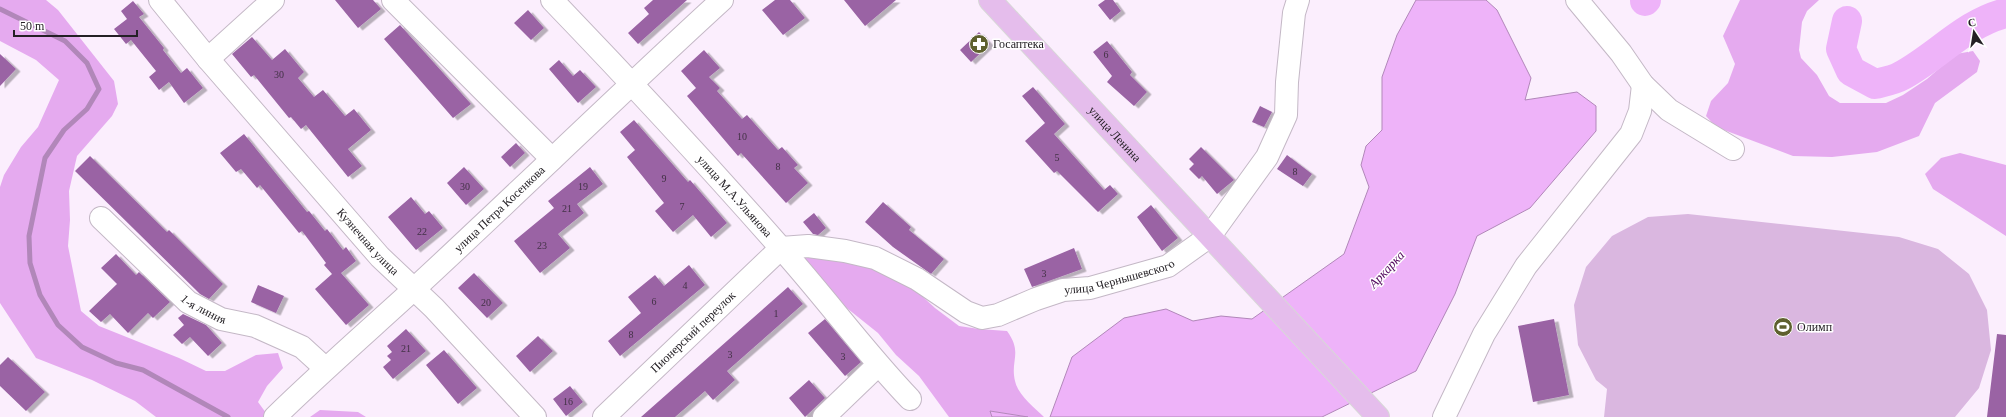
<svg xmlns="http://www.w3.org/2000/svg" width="2006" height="417" font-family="'Times New Roman',serif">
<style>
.green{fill:#dab7e0}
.forest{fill:#e5aaef}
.water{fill:#eeb3f9;stroke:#b187b9}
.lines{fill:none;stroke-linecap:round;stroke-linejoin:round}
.stream{stroke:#b187b9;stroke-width:5}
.river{stroke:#eeb3f9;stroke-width:30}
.building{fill:#9a63a4;filter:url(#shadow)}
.minor-casing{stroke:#c4b8c6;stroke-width:24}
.major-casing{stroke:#d8d7d8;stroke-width:24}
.minor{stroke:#fff;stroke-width:22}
.major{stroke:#e5bdec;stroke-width:22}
.labels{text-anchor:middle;stroke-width:3;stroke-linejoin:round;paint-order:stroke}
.number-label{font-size:10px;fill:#423145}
.poi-label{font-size:12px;fill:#242025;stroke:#fff;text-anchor:start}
.street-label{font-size:12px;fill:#242025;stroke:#fff}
.water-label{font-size:13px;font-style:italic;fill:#52075e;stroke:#fff}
</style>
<defs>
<filter id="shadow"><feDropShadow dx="4.5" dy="2.5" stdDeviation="0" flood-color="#0004"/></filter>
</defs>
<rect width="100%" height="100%" fill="#fbeefd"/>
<path class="green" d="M1688 214 1899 237 1938 249 1969 274 1987 310 1991 350 1979 388 1955 417H1604L1607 389 1596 380 1578 345 1574 305 1586 267 1612 236 1648 217Z"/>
<path class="forest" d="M0 0H46L58 10 114 81 118 104 112 116 77 156 69 191 70 220 68 246 81 311 99 326 179 358 206 371H225L256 355 278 353 283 368 267 386 258 402 269 417H156L135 401 92 380 36 358 0 303V187L4 175 21 147 38 127 59 80 36 60 0 41Z
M1740 0H1819L1807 11 1802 22 1799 50 1801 58 1817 75 1829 96 1840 103H1886L1903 95 1927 79 1956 54 1973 51 1980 61 1977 72 1935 103 1919 136 1877 152 1832 157 1793 156 1716 127 1706 116 1711 101 1728 83 1735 64 1723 36Z
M1960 153 2006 165V236L1933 189 1925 174 1941 158Z
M807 253 875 267 911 286 935 308 959 326 979 329 1007 331C1023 353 1010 360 1015 381 1018 395 1035 408 1044 417H1028L990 411 992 417H949L919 376 896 355 878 333 838 301 804 259Z
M320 410 358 412 366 417H310Z"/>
<path class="water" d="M1416 0H1486L1497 10 1531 78 1525 100 1577 92 1596 106V131L1530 208 1477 236 1455 294 1416 371 1322 417H1050L1072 357 1124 318 1166 309 1193 321 1221 316 1252 319 1344 254 1369 187 1361 165 1366 146 1382 130V77L1397 35Z
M990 411 1028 417H992Z"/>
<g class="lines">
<path class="stream" d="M0 9 65 41 87 63 99 89 87 109 64 130 45 158 29 236 30 263 40 295 58 325 82 347 116 363 143 370 228 417"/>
<path class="river" d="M1645 1 1646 0
M1847 21 1841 49 1851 71 1875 84C1883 82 1894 80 1901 76 1937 57 1965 23 2006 13"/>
</g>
<path class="building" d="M335 0H373L381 9 358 28Z
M653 0H687L638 44 628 33 649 14 644 8Z
M775 0H790L805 18 783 35 762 10Z
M844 0H896L865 26Z
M1105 0H1113L1121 11 1110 20 1098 5Z
M133 1 144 14 139 17 164 48 163 50 181 73 187 68 203 88 184 103 169 82 159 90 149 77 156 71 131 40 126 44 114 29 127 19 121 11Z
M528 10 544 28 531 40 514 23Z
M400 25 471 104 453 118 384 39Z
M979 32 990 44 971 62 960 50Z
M252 37 272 60 285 49 304 72 298 78 314 97 323 90 345 116 354 109 371 130 348 149 362 166 348 177 306 125 301 129 291 117 289 118 254 75 251 77 232 54Z
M1107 41 1132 72 1130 75 1147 92 1134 106 1107 82 1112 76 1093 52Z
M704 50 720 68 709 77 720 88 717 91 742 119 747 115 778 150 782 147 798 165 794 168 808 183 786 203 741 153 738 156 687 96 696 88 681 71Z
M0 54 16 69 0 86Z
M559 60 573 76 580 70 596 87 578 103 549 69Z
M1033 87 1065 124 1054 134 1104 190 1110 185 1118 194 1098 212 1057 171 1054 173 1025 141 1045 123 1022 96Z
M1260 106 1272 112 1264 127 1252 122Z
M634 120 688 182 690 180 727 223 711 237 693 215 673 232 655 211 664 203 627 157 635 150 620 132Z
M244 134 307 212 309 211 325 231 327 229 343 250 346 247 356 261 341 273 369 305 346 325 315 289 332 274 324 265 326 263 302 231 299 233 260 185 257 188 241 169 236 172 220 153Z
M516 143 525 153 510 167 501 157Z
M1201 147 1234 180 1217 194 1202 176 1199 179 1189 169 1194 164 1189 159Z
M1287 155 1312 174 1303 186 1277 169Z
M90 156 167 232 169 230 223 284 209 299 200 294 75 171Z
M464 167 484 189 466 205 447 183Z
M590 167 603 184 577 204 584 213 558 234 570 248 540 273 514 241 554 208 548 201Z
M411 197 425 214 429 211 443 228 416 250 388 217Z
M883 202 911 227 909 230 944 259 931 274 893 247 865 222Z
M1151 205 1178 238 1162 251 1137 217Z
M814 213 826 228 818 235 813 234 803 222Z
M1074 248 1082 269 1032 287 1024 269Z
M116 254 136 275 139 272 170 302 153 318 148 313 128 333 110 314 101 322 89 311 117 284 101 268Z
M689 265 705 285 620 356 608 341 641 313 628 297 655 275 664 286Z
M474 273 503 303 487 318 458 288Z
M258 285 284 296 276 313 251 302Z
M788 287 803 304 727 371 735 380 713 400 705 391 675 417H641Z
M183 314 206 325 222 343 208 356 190 337 182 344 173 335 184 325 178 318Z
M825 319 861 362 845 376 808 333Z
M1554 319 1569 395 1533 402 1518 326Z
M406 329 426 351 393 379 383 367 391 360 387 356 392 352 387 346Z
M1997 334 2006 335V417H1987Z
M538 336 553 351 530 372 516 356Z
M444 350 477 388 458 404 426 365Z
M8 357 45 392 26 411 0 386V365Z
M809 380 825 398 805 417 789 398Z
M570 386 583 402 566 416 553 399Z"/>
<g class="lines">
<defs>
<g id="minor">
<path id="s1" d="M160 0 208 59 380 257 434 308 535 417"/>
<path d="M393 0 552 159"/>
<path id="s2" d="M552 0C630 81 706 163 780 247 825 297 864 351 910 399"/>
<path d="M1577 0 1621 53 1643 85 1669 110 1733 149"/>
<path d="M208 59 273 0"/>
<path id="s3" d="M101 218 188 302 221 319 255 326 302 347 325 368"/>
<path id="s4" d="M275 417C320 373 367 332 413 290 517 194 618 95 722 0"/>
<path id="s5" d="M604 417 781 248 808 246 845 251 875 258 917 279 966 312 982 318 998 315 1036 299 1063 290 1090 288 1168 266 1210 236 1267 157 1286 115 1287 82 1294 13 1298 0"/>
<path d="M824 417 878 365"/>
<path d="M1444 417 1484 334 1526 266 1631 134 1640 111 1643 85"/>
</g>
<g id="major">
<path id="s6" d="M990 0 1378 417"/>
</g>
</defs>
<use href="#minor" class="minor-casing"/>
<use href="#major" class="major-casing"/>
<use href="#minor" class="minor"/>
<use href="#major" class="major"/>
</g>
<defs>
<symbol id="pharmacy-disc" viewBox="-11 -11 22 22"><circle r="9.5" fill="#5e602e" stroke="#fff"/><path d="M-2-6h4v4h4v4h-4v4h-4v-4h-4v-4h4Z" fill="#fff"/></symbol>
<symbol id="stadium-disc" viewBox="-11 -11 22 22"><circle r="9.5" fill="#5e602e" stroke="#fff"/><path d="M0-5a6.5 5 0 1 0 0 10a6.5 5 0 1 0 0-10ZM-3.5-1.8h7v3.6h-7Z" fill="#fff"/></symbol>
</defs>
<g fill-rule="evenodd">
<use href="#pharmacy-disc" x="968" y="33" width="22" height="22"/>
<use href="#stadium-disc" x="1772" y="316" width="22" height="22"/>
</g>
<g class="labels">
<g class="number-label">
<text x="1106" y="58">6</text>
<text x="279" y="78">30</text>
<text x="742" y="140">10</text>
<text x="1057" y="161">5</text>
<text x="778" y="170">8</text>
<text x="1295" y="175">8</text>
<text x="664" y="182">9</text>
<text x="465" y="190">30</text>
<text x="583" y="190">19</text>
<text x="682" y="210">7</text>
<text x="567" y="212">21</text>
<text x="422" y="235">22</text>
<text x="542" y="249">23</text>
<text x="1044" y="277">3</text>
<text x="685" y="289">4</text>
<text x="654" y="305">6</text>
<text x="486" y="306">20</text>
<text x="776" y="317">1</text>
<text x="631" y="338">8</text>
<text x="406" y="352">21</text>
<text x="730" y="358">3</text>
<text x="843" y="360">3</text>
<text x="568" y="405">16</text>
</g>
<g class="poi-label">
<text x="993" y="48">Госаптека</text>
<text x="1797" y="331">Олимп</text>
</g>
<g class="street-label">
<text dy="4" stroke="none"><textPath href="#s6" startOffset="183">улица Ленина</textPath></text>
<text dy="4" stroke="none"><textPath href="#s2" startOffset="268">улица М.А.Ульянова</textPath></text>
<text dy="4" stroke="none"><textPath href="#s4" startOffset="306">улица Петра Косенкова</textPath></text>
<text dy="4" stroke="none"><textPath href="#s1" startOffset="319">Кузнечная улица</textPath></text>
<text dy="4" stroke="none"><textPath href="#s5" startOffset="607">улица Чернышевского</textPath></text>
<text dy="4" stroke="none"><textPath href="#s3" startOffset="138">1-я линия</textPath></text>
<text dy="4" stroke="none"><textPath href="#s5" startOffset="123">Пионерский переулок</textPath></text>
</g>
<g class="water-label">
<text transform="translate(1386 269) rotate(-47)" y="5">Аркарка</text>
</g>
</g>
<g transform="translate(1974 32) rotate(348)" stroke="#ffffff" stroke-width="3" paint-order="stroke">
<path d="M0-3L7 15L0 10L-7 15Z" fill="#242025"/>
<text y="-6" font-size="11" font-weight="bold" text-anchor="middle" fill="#242025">С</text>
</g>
<path d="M14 30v6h123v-6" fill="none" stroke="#242025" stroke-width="2"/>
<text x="20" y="30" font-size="12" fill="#242025" stroke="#ffffff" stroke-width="3" paint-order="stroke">50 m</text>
</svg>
